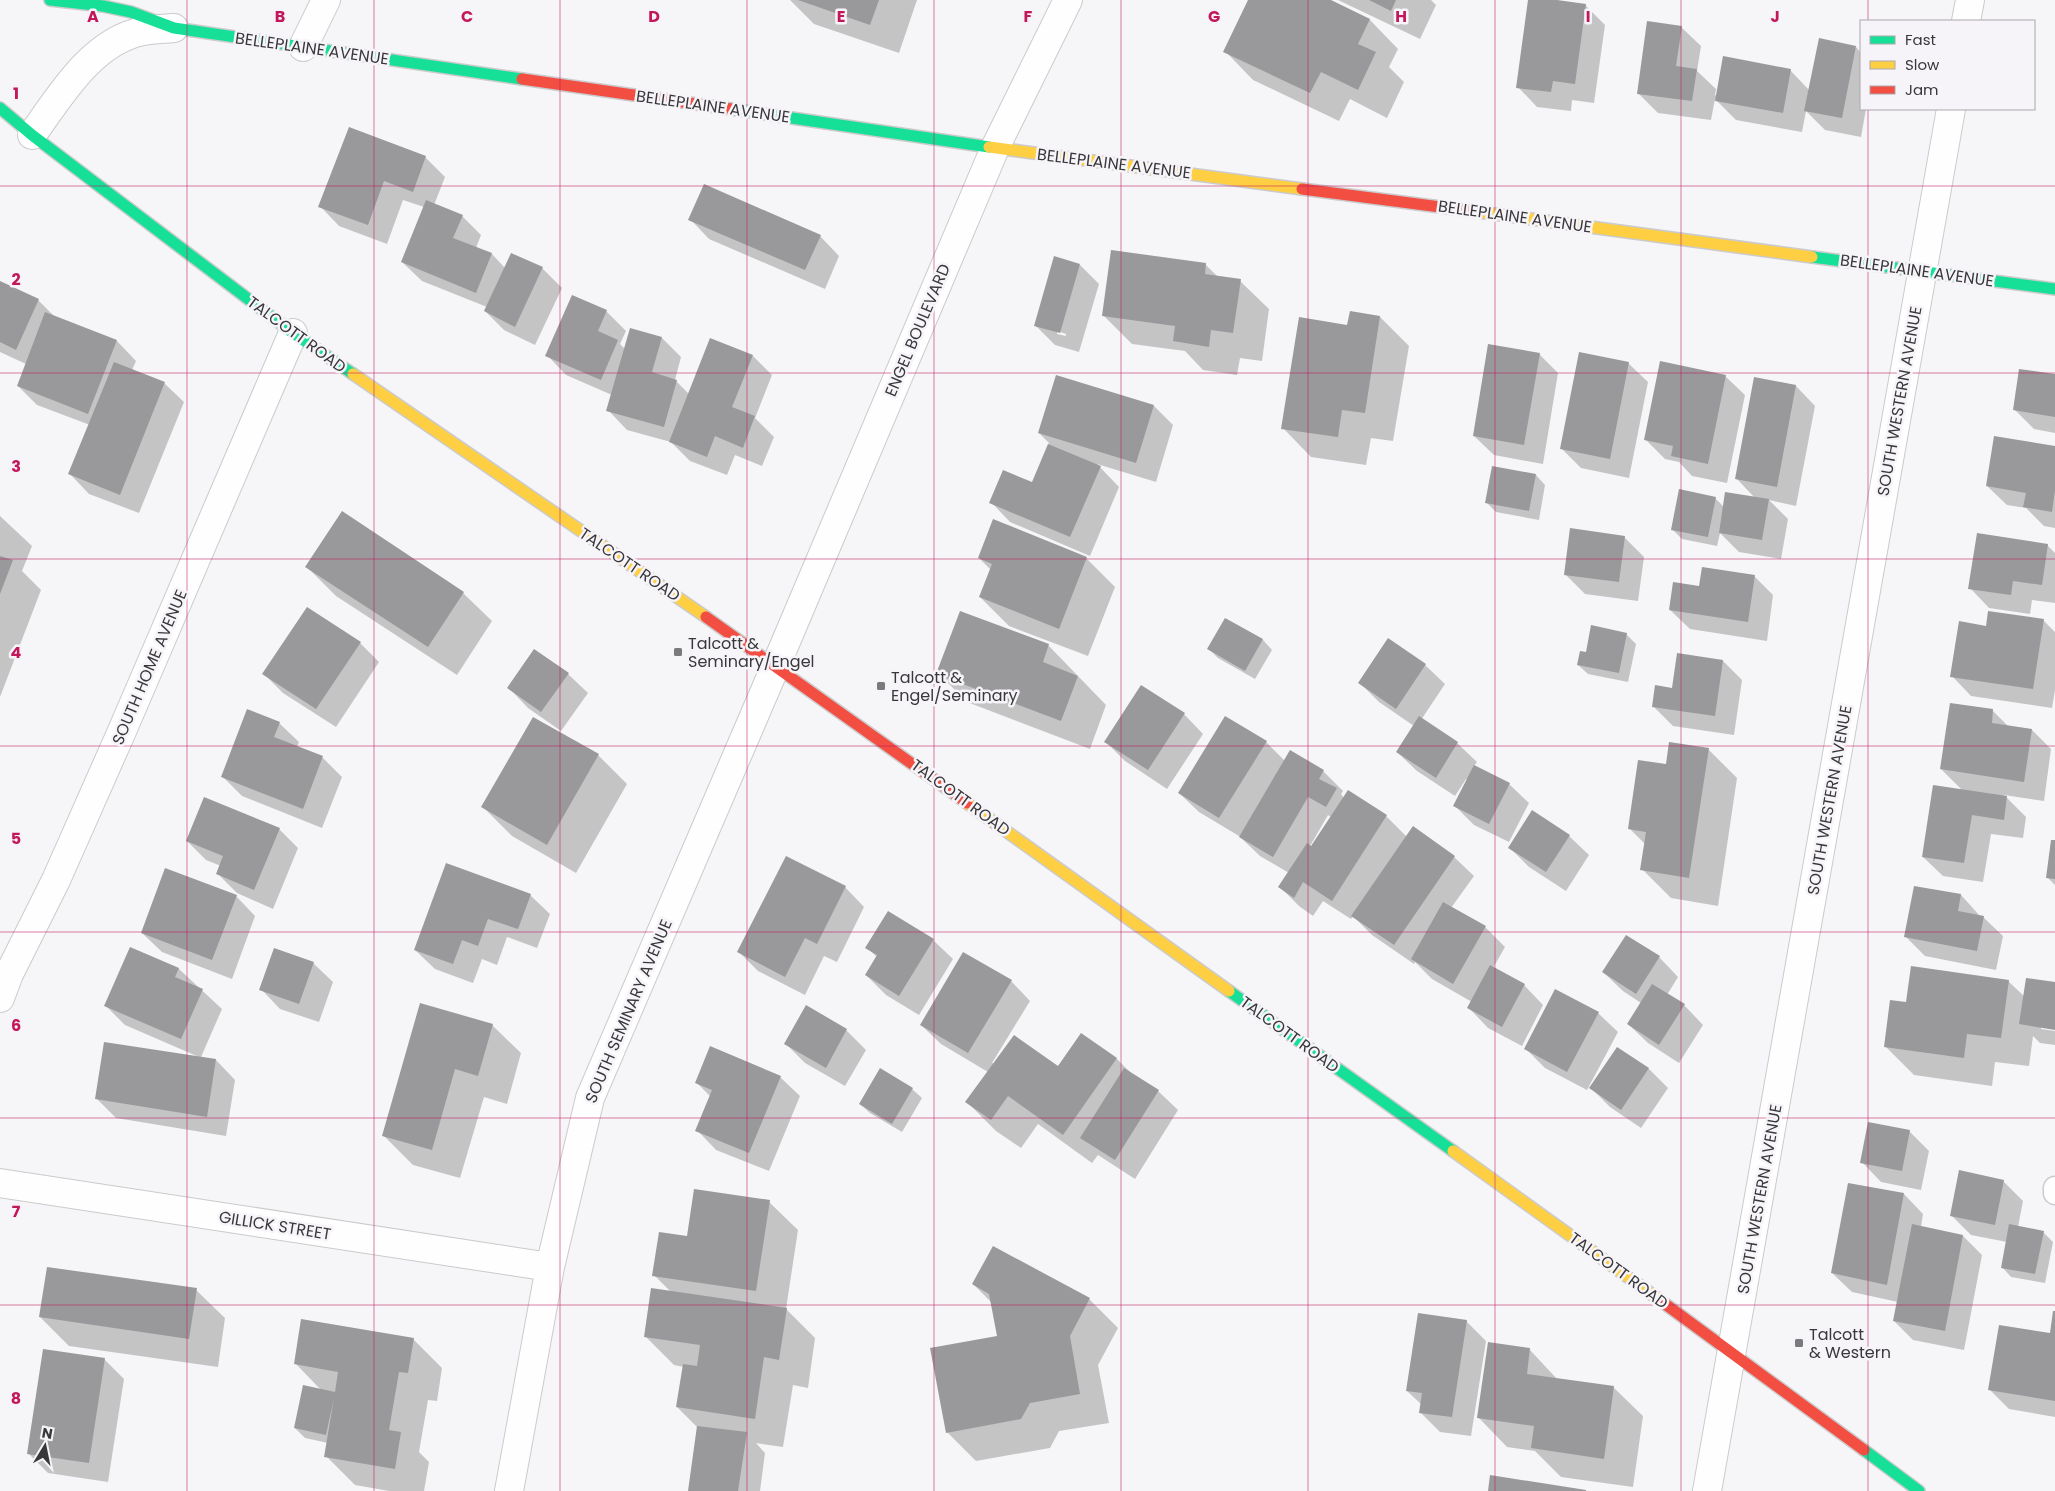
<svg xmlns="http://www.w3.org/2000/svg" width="2055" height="1491" font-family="Poppins,sans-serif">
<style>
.shadow{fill:#0003;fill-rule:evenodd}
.building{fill:#99989a}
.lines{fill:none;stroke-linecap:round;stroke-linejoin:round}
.lane-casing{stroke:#cbcacc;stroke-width:25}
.street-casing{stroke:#cbcacc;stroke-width:30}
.fast-casing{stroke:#cbcacc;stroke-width:14}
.slow-casing{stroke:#cbcacc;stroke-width:14}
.jam-casing{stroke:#cbcacc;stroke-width:14}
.lane{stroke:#fefefe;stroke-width:22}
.street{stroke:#fefefe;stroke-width:28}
.fast{stroke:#16e098;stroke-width:11}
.slow{stroke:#ffcf43;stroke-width:11}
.jam{stroke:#f24e42;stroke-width:11}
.grid{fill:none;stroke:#c2185b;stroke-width:1;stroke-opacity:0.55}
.poi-dot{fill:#7a7a7c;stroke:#f6f4f8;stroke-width:2}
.labels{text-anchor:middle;stroke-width:5;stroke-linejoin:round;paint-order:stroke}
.street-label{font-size:16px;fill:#383739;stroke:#f6f4f8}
.poi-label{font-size:16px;fill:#383739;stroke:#f6f4f8;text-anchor:start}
.grid-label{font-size:16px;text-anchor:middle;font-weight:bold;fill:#c2185b;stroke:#f6f4f8;stroke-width:5;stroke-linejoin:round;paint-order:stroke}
</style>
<rect width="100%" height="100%" fill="#f6f5f7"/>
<path class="shadow" d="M790 0H917L899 53 814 24Z
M1249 0H1328L1370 20 1398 49 1389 67 1404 82 1387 118 1350 99 1339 121 1253 80 1225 51Z
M1338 0H1431L1436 5 1420 39Z
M1529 0H1548L1585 5 1605 25 1594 103 1572 100 1571 111 1537 107 1518 87Z
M1681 27 1701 46 1697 71 1716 89 1715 95 1717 96 1790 70 1809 90 1856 47 1861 53V109H1866L1861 137 1825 130 1806 111 1802 132 1736 120 1715 99 1711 120 1658 113 1638 93Z
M425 157 445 177 434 205 462 216 481 235 476 248 492 254 505 268H542L562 288 535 345 504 330 485 311 487 307 422 281 402 262 424 207 403 200 387 244 339 226 320 206Z
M690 219 820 236 839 256 825 289 709 239Z
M1080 265 1099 284 1079 352 1055 345 1035 325ZM1057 331 1066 334V336L1057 334Z
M1206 265 1218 277 1240 281 1269 309 1262 361 1240 358 1237 375 1203 370 1185 351 1132 344 1103 315Z
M0 283 38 300 56 318 117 341 136 361 132 370 164 383 184 402 139 513 89 494 70 474 90 425 37 405 18 386 26 364 0 352Z
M606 311 626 331 620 344 625 349 662 338 681 357 675 380 689 394 753 356 772 375 755 418 774 437 762 466 735 455 727 475 690 461 671 442 627 430 608 410 612 395 566 375 547 355Z
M1351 312 1380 317 1409 346 1393 441 1371 438 1366 465 1311 457 1283 428 1348 326Z
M1539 354 1558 373 1543 464 1494 455 1474 436Z
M1628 363 1648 382 1629 478 1581 468 1561 448Z
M1725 376 1745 395 1727 483 1692 476 1679 462 1665 459 1646 440Z
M2055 376V433L2034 429 2015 410Z
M1056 377 1154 406 1173 425 1156 482 1097 464 1119 487 1090 556 1010 522 991 502 1032 484 1049 443 1039 433Z
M1755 379 1796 386 1815 406 1796 506 1769 500 1788 519 1781 559 1739 552 1720 533 1717 546 1682 539 1672 529 1715 498 1724 507 1755 498 1736 478Z
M2055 447V528L2044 526 2026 508 2007 505 1987 486Z
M1536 475 1545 485 1539 520 1496 512 1486 502Z
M0 516 32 546 22 571 41 590 0 697Z
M1624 537 1644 557 1638 601 1585 594 1565 574Z
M2047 545 2055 553V603L2032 600 2030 614 1989 608 1970 588Z
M979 558H1086L1115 587 1088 656 1009 626 980 597 991 570Z
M307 567 463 593 492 621 457 675 336 596Z
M1754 576 1773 595 1767 641 1690 629 1670 610 1700 588Z
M1226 619 1263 640 1272 650 1255 679 1218 658 1209 649Z
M2043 620 2055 632V690L2052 708 1971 696 1952 676 1987 628Z
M1626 634 1636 644 1628 682 1588 674 1578 665 1587 654Z
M360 643 379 662 336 727 283 693 264 674Z
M1048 645 1106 705 1090 749 967 702 938 673Z
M1723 661 1742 680 1734 735 1673 726 1653 706Z
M1425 665 1445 684 1421 720 1457 743 1477 762 1474 766 1509 784 1529 803 1509 842 1474 825 1455 806 1468 780 1466 779 1455 796 1417 771 1397 752 1414 726 1379 702 1360 683Z
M568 674 588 693 561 731 528 708 509 688Z
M1951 704 1993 711 2009 727 2032 730 2051 749 2044 801 2004 795 2026 817 2023 838 1991 834 1983 882 1943 876 1923 857 1963 791 1941 769Z
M1184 714 1203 734 1167 789 1125 761 1106 742Z
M279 723 299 742 297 747 323 758 342 777 322 828 242 796 222 776Z
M1266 742 1285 761 1323 771 1343 791 1341 794 1344 798 1386 816 1407 837 1454 857 1474 876 1451 908 1485 927 1505 947 1493 968 1524 985 1543 1005 1522 1046 1488 1028 1469 1008 1472 1002 1432 979 1415 962 1414 964 1372 935 1353 916 1351 919 1323 901 1313 916 1299 906 1280 887 1289 873 1260 856 1239 836 1199 812 1179 793ZM1328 815 1331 817 1312 847 1310 846Z
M1708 749 1737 778 1718 906 1671 898 1642 869 1646 845 1629 828 1667 765Z
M598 755 627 784 576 873 512 836 483 807Z
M1533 812 1569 836 1589 855 1566 891 1529 867 1510 848Z
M279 829 298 848 273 909 237 893 218 874 221 866 206 860 187 841Z
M2055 842V885L2047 877Z
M845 887 864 907 837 962 824 956 805 995 758 971 739 952Z
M1915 887 1961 895 1980 916 1983 917 2003 936 1996 970 1925 956 1905 936Z
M530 895 550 914 537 948 507 937 497 965 482 959 473 983 435 969 415 950Z
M236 896 255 916 232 979 162 952 142 933Z
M933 940 953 959 919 1015 886 995 866 975 877 957 867 948Z
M131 949 179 969 222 1009 201 1057 216 1060 235 1080 226 1136 116 1118 97 1099 199 1057 125 1025 106 1006Z
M1659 957 1678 977 1667 995 1684 1005 1703 1025 1679 1063 1648 1043 1628 1024 1641 1003 1623 991 1603 972Z
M313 963 333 982 319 1022 280 1009 261 989Z
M1011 981 1030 1001 992 1063 1058 1067 1081 1034 1117 1059 1132 1074 1158 1091 1178 1110 1135 1179 1098 1155 1092 1163 1038 1124 1021 1148 996 1131 967 1102 988 1072 941 1044 921 1025Z
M2008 981 2025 997 2055 984V1028L2041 1026V1029L2055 1031V1045L2040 1043 2033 1036 2029 1066 1995 1062 1992 1086 1914 1075 1885 1046 1907 1004Z
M807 1007 846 1030 866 1050 845 1086 805 1063 786 1044Z
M1598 1013 1618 1032 1587 1090 1545 1068 1525 1048Z
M492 1025 521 1053 507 1104 484 1097 460 1178 413 1165 384 1136Z
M1648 1068 1668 1088 1641 1128 1610 1107 1591 1088Z
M780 1077 800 1096 769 1171 716 1150 697 1130 711 1097 697 1083Z
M912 1089 922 1098 902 1132 870 1113 860 1104Z
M1909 1131 1929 1151 1921 1190 1881 1182 1862 1162Z
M2003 1181 2023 1201 2018 1227 2043 1232 2053 1242 2045 1283 2011 1277 2002 1267 2007 1242 1971 1235 1951 1215Z
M1904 1194 1923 1214 1921 1227 1963 1236 1982 1255 1964 1350 1913 1340 1894 1321 1898 1302 1852 1292 1832 1273Z
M769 1202 798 1230 786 1309 815 1338 808 1388 793 1385 783 1447 756 1443 765 1453 760 1491H689L698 1428 677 1407 684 1367 674 1365 645 1336 671 1292 654 1275 688 1238Z
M973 1284 1089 1299 1118 1328 1098 1365 1109 1423 1059 1431 1050 1448 976 1461 948 1433 999 1337 992 1303Z
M196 1290 225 1318 218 1367 69 1346 40 1317Z
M2055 1313V1417L2009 1409 1990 1390 2051 1334Z
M1466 1321 1486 1341 1471 1436 1440 1432 1420 1412 1422 1405 1407 1391Z
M413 1339 442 1368 437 1401 428 1400 419 1452 429 1462 424 1491H389L355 1485 326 1456 328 1443 305 1438 295 1428 322 1391 295 1363Z
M1489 1344 1530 1350 1558 1380 1614 1388 1643 1416 1633 1487 1561 1477 1535 1451 1507 1447 1479 1418Z
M104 1359 124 1379 108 1482 48 1473 29 1454Z"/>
<path class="building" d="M798 0H879L870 25Z
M1248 0H1331L1370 19 1358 44 1376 52 1358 90 1321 72 1310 93 1223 52Z
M1369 0H1396L1391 11Z
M1528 0H1557L1586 4 1575 84 1553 81 1551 92 1516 88Z
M1647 21 1682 26 1676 66 1697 69 1692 101 1637 94Z
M1819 38 1856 46 1842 118 1804 111Z
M1723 56 1791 69 1783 113 1715 101Z
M349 127 426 156 413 192 384 181 368 225 318 207Z
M704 184 821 235 805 270 688 220Z
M426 200 463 215 453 238 492 253 476 293 401 262Z
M1111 250 1206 263 1205 274 1241 279 1233 333 1211 330 1209 347 1173 341 1175 326 1102 316Z
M511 253 543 267 515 327 484 311Z
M1054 256 1080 264 1060 333 1034 326Z
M0 281 39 299 16 350 0 342Z
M572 295 607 310 598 331 618 340 601 380 545 356Z
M1350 311 1380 316 1365 413 1342 410 1338 437 1281 429 1299 317 1347 325Z
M45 312 117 340 88 414 17 386Z
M630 328 662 337 652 372 677 380 664 427 606 411Z
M710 338 753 355 732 407 755 416 743 448 715 436 707 457 669 442Z
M1488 344 1540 353 1524 445 1473 436Z
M1579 352 1629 362 1610 459 1560 449Z
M1660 361 1726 375 1708 464 1671 456 1673 446 1644 440Z
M114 362 165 382 120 495 68 474Z
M2019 369 2055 374V417L2013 410Z
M1056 375 1154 405 1136 463 1038 433Z
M1754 377 1796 385 1777 487 1735 479Z
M1994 436 2055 446V490L2052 512 2023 507 2026 493 1986 486Z
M1048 444 1101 466 1070 537 989 503 1003 470 1032 482Z
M1492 466 1536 474 1529 511 1485 503Z
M1679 489 1716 497 1708 537 1671 530Z
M1725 492 1769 499 1762 540 1719 533Z
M342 511 464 592 428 647 305 567Z
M993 519 1087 557 1059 629 979 597 992 564 978 558Z
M1570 528 1625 536 1619 582 1564 575Z
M1977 533 2048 544 2042 585 2013 581 2011 595 1968 589Z
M0 556 13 560 0 594Z
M1702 567 1755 575 1748 622 1669 610 1673 582 1699 586Z
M307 607 361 642 316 709 262 674Z
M960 611 1049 644 1043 662 1078 676 1061 721 936 674Z
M1988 611 2044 619 2033 689 1950 677 1959 621 1986 626Z
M1225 618 1263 639 1245 671 1207 649Z
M1591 625 1627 633 1619 673 1577 665 1580 651 1586 652Z
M1388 638 1426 664 1396 709 1358 683Z
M534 649 569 673 541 712 507 688Z
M1677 653 1723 660 1715 716 1652 707 1655 685 1672 688Z
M1141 685 1185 713 1148 770 1104 742Z
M1950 703 1993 709 1992 723 2032 729 2024 782 1940 769Z
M247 709 280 722 274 737 323 756 303 809 221 777Z
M1225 716 1267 741 1219 818 1178 793Z
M1419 716 1458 742 1436 778 1396 752Z
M533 717 599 754 547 845 481 807Z
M1669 742 1709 748 1689 878 1640 870 1646 832 1628 829 1638 760 1666 764Z
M1290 750 1324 770 1319 779 1337 788 1326 807 1308 797 1273 857 1239 837Z
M1474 765 1510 783 1489 824 1453 806Z
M1933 785 2007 796 2004 820 1972 815 1964 863 1922 857Z
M1348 790 1387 815 1332 901 1303 882 1294 898 1278 887 1307 843 1311 846Z
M204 797 280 828 254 890 216 874 223 856 186 841Z
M1532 810 1570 835 1546 872 1508 848Z
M1413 826 1455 856 1394 945 1351 916Z
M2051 840H2055V879L2046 878Z
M786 856 846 886 817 944 805 938 785 977 737 952Z
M446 863 531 894 518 929 488 919 478 946 462 940 453 964 414 950Z
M165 868 237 895 212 960 141 933Z
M1914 886 1961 894 1958 911 1984 916 1977 951 1904 937Z
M1443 902 1486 926 1453 984 1411 959Z
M888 911 934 939 899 996 865 975 877 955 865 948Z
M1626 935 1660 956 1636 994 1602 972Z
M130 947 179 968 175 977 203 989 181 1039 104 1006Z
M274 948 314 962 299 1004 259 990Z
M963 952 1012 980 968 1053 920 1025Z
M1490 965 1525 984 1502 1027 1467 1008Z
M1911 966 2009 980 2001 1038 1967 1034 1964 1058 1884 1047 1890 1000 1906 1002Z
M2026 978 2055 982V1030L2019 1024Z
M1652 984 1685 1004 1659 1045 1627 1024Z
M1555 989 1599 1012 1567 1072 1524 1049Z
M420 1003 493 1024 478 1076 455 1069 432 1150 382 1136Z
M806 1005 847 1029 826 1068 784 1044Z
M1081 1033 1117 1058 1063 1135 1008 1096 991 1120 965 1102 1014 1035 1058 1066Z
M104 1042 216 1059 207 1117 95 1099Z
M710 1046 781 1076 749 1153 695 1131 712 1090 695 1083Z
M1617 1047 1649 1068 1621 1110 1589 1088Z
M880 1068 913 1088 892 1124 859 1104Z
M1124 1068 1159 1090 1115 1160 1080 1138Z
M1868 1122 1910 1130 1902 1171 1860 1163Z
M1959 1170 2004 1180 1995 1225 1950 1216Z
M1848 1183 1904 1193 1887 1285 1831 1273Z
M694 1189 770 1200 756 1291 652 1276 659 1232 687 1236Z
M1912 1224 1963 1235 1945 1331 1893 1321Z
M2009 1224 2044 1231 2035 1274 2001 1268Z
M993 1246 1090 1298 1070 1336 1080 1394 1030 1403 1021 1419 946 1433 930 1348 997 1336 989 1294 972 1284Z
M47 1267 197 1288 189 1339 39 1317Z
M651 1288 787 1308 779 1360 764 1357 755 1419 676 1407 683 1364 697 1366 700 1345 644 1337Z
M2053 1311H2055V1401L1988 1390 1999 1325 2050 1333Z
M1418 1313 1467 1320 1452 1417 1419 1413 1422 1393 1406 1391Z
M301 1319 414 1338 408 1373 399 1372 389 1430 401 1432 395 1469 324 1457 334 1398 326 1435 294 1428 303 1385 335 1392 338 1372 294 1364Z
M1488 1342 1530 1348 1527 1374 1614 1386 1604 1459 1531 1448 1534 1426 1477 1418Z
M43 1349 105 1358 89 1463 27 1454Z
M697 1426 747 1432 738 1491H688Z
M1490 1475 1586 1490V1491H1488Z"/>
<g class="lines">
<defs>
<path id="lane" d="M2055 1188V1193"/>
<path id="street" d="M1966 21 1970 0
M303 47 326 0
M32 135C60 96 92 41 143 31 153 29 164 29 174 28
M0 998 9 974 56 880 122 731 293 333
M0 1183 550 1267
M509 1491 550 1267 590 1098 776 665 995 148 1068 0
M1707 1491 1951 109"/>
<path id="fast" d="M50 0 103 6 131 12 174 28 522 79
M0 108 32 135 293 333 353 374
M731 109 989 147
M1812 257 2055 289
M1229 991 1453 1151
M1864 1450 1919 1491"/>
<path id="slow" d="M989 147 1302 189
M1479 212 1812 257
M353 374 706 617
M967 803 1229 991
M1453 1151 1661 1301"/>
<path id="jam" d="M522 79 731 109
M1302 189 1479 212
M706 617 967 803
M1661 1301 1864 1450"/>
</defs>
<use href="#lane" class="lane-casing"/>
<use href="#street" class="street-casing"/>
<use href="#fast" class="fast-casing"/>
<use href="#slow" class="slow-casing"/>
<use href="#jam" class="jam-casing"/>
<use href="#lane" class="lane"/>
<use href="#street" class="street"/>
<use href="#fast" class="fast"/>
<use href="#slow" class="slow"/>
<use href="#jam" class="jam"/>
</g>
<path class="grid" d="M187 0V1491M374 0V1491M560 0V1491M747 0V1491M934 0V1491M1121 0V1491M1308 0V1491M1495 0V1491M1681 0V1491M1868 0V21M1868 109V1491M0 186H2055M0 373H2055M0 559H2055M0 746H2055M0 932H2055M0 1118H2055M0 1305H2055"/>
<g class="poi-dot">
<rect x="673" y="647" width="10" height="10" rx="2.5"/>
<rect x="876" y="681" width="10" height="10" rx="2.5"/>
<rect x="1794" y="1338" width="10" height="10" rx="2.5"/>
</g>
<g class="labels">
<g class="street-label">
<text transform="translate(312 48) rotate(8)" y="6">BELLEPLAINE AVENUE</text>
<text transform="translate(713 106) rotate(8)" y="6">BELLEPLAINE AVENUE</text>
<text transform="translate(1114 163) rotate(7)" y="6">BELLEPLAINE AVENUE</text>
<text transform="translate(1515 216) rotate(8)" y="6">BELLEPLAINE AVENUE</text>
<text transform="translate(1917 270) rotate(8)" y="6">BELLEPLAINE AVENUE</text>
<text transform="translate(917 330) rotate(-67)" y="6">ENGEL BOULEVARD</text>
<text transform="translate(297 334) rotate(36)" y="6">TALCOTT ROAD</text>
<text transform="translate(1899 401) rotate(-80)" y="6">SOUTH WESTERN AVENUE</text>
<text transform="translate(630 564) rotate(34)" y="6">TALCOTT ROAD</text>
<text transform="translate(149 667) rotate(-67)" y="6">SOUTH HOME AVENUE</text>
<text transform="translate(961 797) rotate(36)" y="6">TALCOTT ROAD</text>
<text transform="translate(1829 800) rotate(-80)" y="6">SOUTH WESTERN AVENUE</text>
<text transform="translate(628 1011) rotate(-67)" y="6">SOUTH SEMINARY AVENUE</text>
<text transform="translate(1290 1034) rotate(36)" y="6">TALCOTT ROAD</text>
<text transform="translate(1759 1199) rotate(-80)" y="6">SOUTH WESTERN AVENUE</text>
<text transform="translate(275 1225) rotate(9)" y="6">GILLICK STREET</text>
<text transform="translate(1619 1270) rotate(36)" y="6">TALCOTT ROAD</text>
</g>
<g class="poi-label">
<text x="688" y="649">Talcott &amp;<tspan x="688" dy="18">Seminary/Engel</tspan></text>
<text x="891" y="683">Talcott &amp;<tspan x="891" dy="18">Engel/Seminary</tspan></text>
<text x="1809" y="1340">Talcott<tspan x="1809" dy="18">&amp; Western</tspan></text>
</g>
</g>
<g class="grid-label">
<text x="93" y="22">A</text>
<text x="280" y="22">B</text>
<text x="467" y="22">C</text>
<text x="654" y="22">D</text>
<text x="841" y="22">E</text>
<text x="1028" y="22">F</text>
<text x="1214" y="22">G</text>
<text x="1401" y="22">H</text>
<text x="1588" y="22">I</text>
<text x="1775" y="22">J</text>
<text x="16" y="99">1</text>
<text x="16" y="285">2</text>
<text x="16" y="472">3</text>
<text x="16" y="658">4</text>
<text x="16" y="844">5</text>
<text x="16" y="1031">6</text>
<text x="16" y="1217">7</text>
<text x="16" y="1404">8</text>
</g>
<rect x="1860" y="20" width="175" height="90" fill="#f6f4f8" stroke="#aaa8ac"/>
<rect x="1870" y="36" width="25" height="8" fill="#16e098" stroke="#aaa8ac"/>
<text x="1905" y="45" font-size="15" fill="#383739">Fast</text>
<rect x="1870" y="61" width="25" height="8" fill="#ffcf43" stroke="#aaa8ac"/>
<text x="1905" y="70" font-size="15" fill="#383739">Slow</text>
<rect x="1870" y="86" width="25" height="8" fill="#f24e42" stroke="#aaa8ac"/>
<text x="1905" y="95" font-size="15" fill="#383739">Jam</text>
<g transform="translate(45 1446) rotate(10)" stroke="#f6f4f8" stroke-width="4" paint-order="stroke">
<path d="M0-4L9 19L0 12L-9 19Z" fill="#383739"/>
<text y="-8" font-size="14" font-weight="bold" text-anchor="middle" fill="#383739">N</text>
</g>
</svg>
